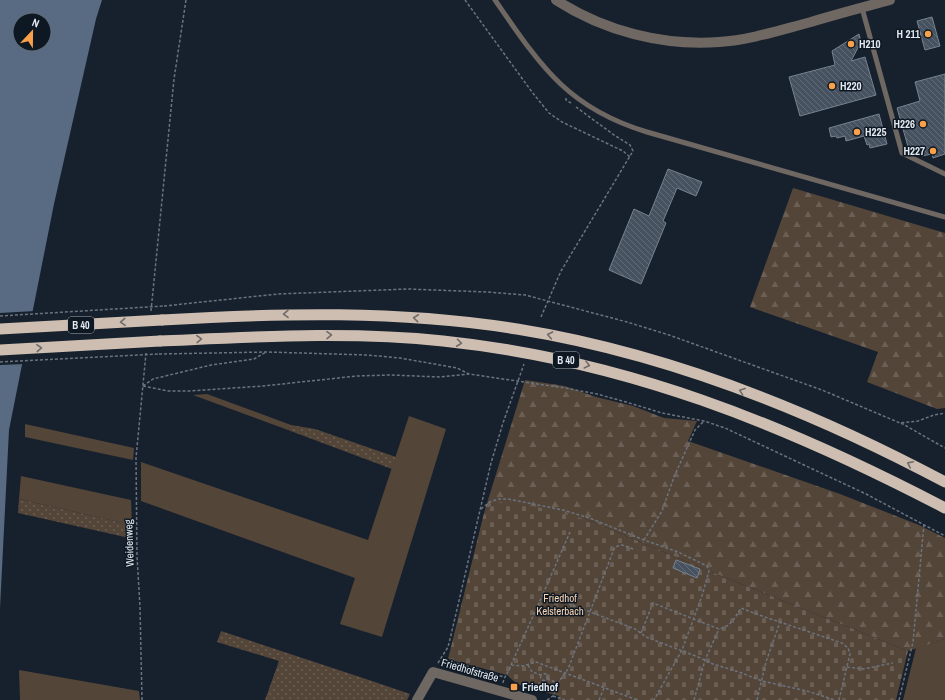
<svg xmlns="http://www.w3.org/2000/svg" width="945" height="700" font-family="'Archivo Narrow',sans-serif">
<style>
.grass{fill:#544539}
.forest{fill:url(#forest-firs)}
.cemetery{fill:url(#cemetery-stones)}
.garden{fill:url(#garden-dots)}
.water{fill:#586b82;fill-rule:evenodd}
.pier{fill:#17212d}
.building{fill:url(#building-back-hatch);stroke:#768291}
.lines{fill:none;stroke-linecap:round;stroke-linejoin:round}
.path{stroke:#6b737e;stroke-width:1.5;stroke-dasharray:3 2;stroke-linecap:butt}
.service{stroke:#6e6762;stroke-width:5}
.minor{stroke:#6e6762;stroke-width:10}
.trunk{stroke:#cdbeb1;stroke-width:11}
.path-bridge{stroke:#6b737e;stroke-width:1.5;stroke-dasharray:3 2;stroke-linecap:butt}
.trunk-bridge{stroke:#cdbeb1;stroke-width:11}
.oneway{stroke:#6e6b6a}
.poi-dot{fill:#f8a14a;stroke:#0e1823;stroke-width:1.5}
.labels{text-anchor:middle;stroke-width:3;stroke-linejoin:round;paint-order:stroke}
.shield{fill:#0e1823;stroke:#a2aab3;stroke-width:1}
.shield-label{font-size:10px;font-weight:bold;fill:#e2e9f1}
.poi-label{font-size:11px;font-weight:bold;fill:#e2e9f1;stroke:#0e1823;text-anchor:start}
.street-label{font-size:11px;fill:#e2e9f1;stroke:#0e1823}
.park-label{font-size:11px;fill:#f9d4b5;stroke:#0e1823}
</style>
<defs>
<pattern id="forest-firs" width="22" height="20" patternUnits="userSpaceOnUse"><rect width="22" height="20" fill="#544539"/><path d="M5 1l3.5 6h-7zM16 11l3.5 6h-7z" fill="#6c6056"/></pattern>
<pattern id="cemetery-stones" width="16" height="16" patternUnits="userSpaceOnUse"><rect width="16" height="16" fill="#544539"/><path d="M2 7V4a2 2 0 0 1 4 0v3zM10 15v-3a2 2 0 0 1 4 0v3z" fill="#6c6056"/></pattern>
<pattern id="garden-dots" width="8" height="8" patternUnits="userSpaceOnUse"><rect width="8" height="8" fill="#544539"/><path d="M2 2h.1M6 6h.1" fill="none" stroke="#6c6056" stroke-width="1.8" stroke-linecap="round"/></pattern>
<pattern id="building-back-hatch" width="6" height="6" patternUnits="userSpaceOnUse"><rect width="6" height="6" fill="#475260"/><path d="M-1 5l2 2M0 0l6 6M5-1l2 2" fill="none" stroke="#616b77"/></pattern>
</defs>
<rect width="100%" height="100%" fill="#17212d"/>
<path class="grass" d="M207 394 291 425 288 430 193 395Z
M409 416 446 429 382 637 340 624 355 578 141 501V462L368 540Z
M25 424 134 448 133 460 25 437Z
M21 476 131 500 132 525 19 499Z
M945 639V700H903L916 648Z
M19 670 139 691 140 700H20Z"/>
<path class="forest" d="M793 188 945 233V408L937 409 867 382 878 352 750 307Z
M525 380 565 386 596 397 633 406 664 418 697 421 688 441 840 494 919 525 945 538V639L908 651 709 571 588 520 493 504 484 513Z"/>
<path class="cemetery" d="M506 501 537 507 588 520 709 571 908 651 896 700H558L559 696 517 684 507 675 448 659 484 513 493 504Z"/>
<path class="garden" d="M291 425 315 429 396 457 392 469 288 430Z
M19 499 132 525 134 539 18 513Z
M221 631 369 680 410 694 407 700H265L279 661 217 642Z"/>
<path class="water" d="M0 0H102L96 19 54 204 9 430 0 608ZM20 20H44V44H20Z"/>
<path class="pier" d="M35 311 25 364 0 365V313Z"/>
<path class="building" d="M932 17 940 46 925 50 917 21Z
M859 34 861 42 851 61 865 57 876 95 800 116 789 77 835 65 832 51Z
M945 74V154L933 158 932 154 922 156 920 147 909 150 897 108 920 101 915 82Z
M879 114 887 144 870 148 869 144 867 145 864 136 846 141 845 136 837 138 836 136 831 137 829 128Z
M668 169 702 182 696 196 677 188 663 221 666 223 641 284 609 270 634 209 649 216Z
M676 560 700 569 697 578 673 568Z"/>
<g class="lines">
<path class="path" d="M465 0 532 92 549 113 562 122 623 151 630 157
M566 98V100L571 103
M164 306 278 294 408 289 487 292 525 295 627 322 669 335 822 390 900 423 918 421 934 415 945 413
M151 311 174 79 186 0
M541 317 561 271 633 151 630 145 614 135 576 107
M159 354 267 352 367 355 400 358 457 368 469 374
M143 386 168 391H189L263 386 357 376 391 375 440 377 469 374 565 388 597 394 626 402 662 413 704 421 725 428 866 494 945 536
M143 386 153 379 211 365 254 359 266 352
M901 423 945 448
M481 509 490 502 498 499H508L563 510 592 519 644 540 678 552 707 566 709 571 702 596 682 650 654 700
M644 540 662 511 674 477 695 430 704 421
M543 594 570 532
M641 633 653 603 719 629C730 627 735 618 741 608L759 615 842 643 848 648 850 654 839 700
M442 659 504 677
M438 663 448 647 451 635 491 463 503 423 524 364
M511 665 543 594 635 629 646 637 698 657 713 664 739 672 762 681 807 691 835 700
M528 665 532 672 541 675
M847 667 863 669 893 663
M540.5 677a3.5 3.5 0 1 1 7 0a3.5 3.5 0 1 1-7 0Z
M547 679 558 683
M503 683C504 676 509 672 511 665L523 666 536 662 637 700
M553 696 565 700
M142 700 140 607 137 556 136 458 146 353
M547 700 553 696 560 680 568 669 614 549C620 542 625 546 633 549
M599 700 604 688
M694 700 705 660 719 629
M757 700 766 662 780 622
M899 700 913 642 924 524"/>
<path class="service" d="M495 0C540 65 567 108 647 132L945 217
M862 8 902 153 945 174"/>
<path class="minor" d="M556 0C604 31 662 46 719 42 750 40 780 30 811 22 837 14 864 7 890 0
M417 700 433 672 532 700"/>
<path class="trunk" d="M162 320C280 313 399 310 517 329 666 353 812 411 945 482
M160 341C254 337 349 331 443 341 625 360 784 424 945 508"/>
<path class="path-bridge" d="M0 316 164 306
M0 362 159 354"/>
<path class="trunk-bridge" d="M0 329 162 320
M0 350 160 341"/>
</g>
<defs><path id="oneway-chevron" d="M-2-3.5L2.5 0L-2 3.5" fill="none" stroke-width="1.6" stroke-linecap="round" stroke-linejoin="round"/></defs>
<g class="oneway">
<use href="#oneway-chevron" transform="translate(286 314) rotate(179)"/>
<use href="#oneway-chevron" transform="translate(416 318) rotate(-174)"/>
<use href="#oneway-chevron" transform="translate(123 322) rotate(177)"/>
<use href="#oneway-chevron" transform="translate(329 335) rotate(-1)"/>
<use href="#oneway-chevron" transform="translate(550 335) rotate(-169)"/>
<use href="#oneway-chevron" transform="translate(199 339) rotate(-2)"/>
<use href="#oneway-chevron" transform="translate(459 343) rotate(7)"/>
<use href="#oneway-chevron" transform="translate(39 348) rotate(-3)"/>
<use href="#oneway-chevron" transform="translate(587 365) rotate(14)"/>
<use href="#oneway-chevron" transform="translate(742 391) rotate(-160)"/>
<use href="#oneway-chevron" transform="translate(910 464) rotate(-154)"/>
</g>
<g class="poi-dot">
<circle cx="928" cy="34" r="4"/>
<circle cx="851" cy="44" r="4"/>
<circle cx="832" cy="86" r="4"/>
<circle cx="923" cy="124" r="4"/>
<circle cx="857" cy="132" r="4"/>
<circle cx="933" cy="151" r="4"/>
<rect x="510" y="683" width="8" height="8" rx="2"/>
</g>
<g class="labels">
<g class="shield">
<rect x="68" y="317" width="26" height="16" rx="3"/>
<rect x="553" y="352" width="26" height="16" rx="3"/>
</g>
<g class="shield-label">
<text x="81" y="329">B 40</text>
<text x="566" y="364">B 40</text>
</g>
<g class="poi-label">
<text x="920" y="38" text-anchor="end">H 211</text>
<text x="859" y="48">H210</text>
<text x="840" y="90">H220</text>
<text x="915" y="128" text-anchor="end">H226</text>
<text x="865" y="136">H225</text>
<text x="925" y="155" text-anchor="end">H227</text>
<text x="522" y="691">Friedhof</text>
</g>
<g class="street-label">
<text transform="translate(129 543) rotate(-92)" y="4">Weidenweg</text>
<text transform="translate(470 670) rotate(16)" y="4">Friedhofstraße</text>
</g>
<g class="park-label">
<text x="560" y="602">Friedhof<tspan x="560" dy="13">Kelsterbach</tspan></text>
</g>
</g>
<g transform="translate(32 32) rotate(22)"><circle r="19" fill="#0e1823" stroke="#636c75"/>
<path d="M0-3L7 15L0 10L-7 15Z" fill="#f8a14a"/>
<text y="-6" font-size="11" font-weight="bold" text-anchor="middle" fill="#e2e9f1">N</text>
</g>
</svg>
